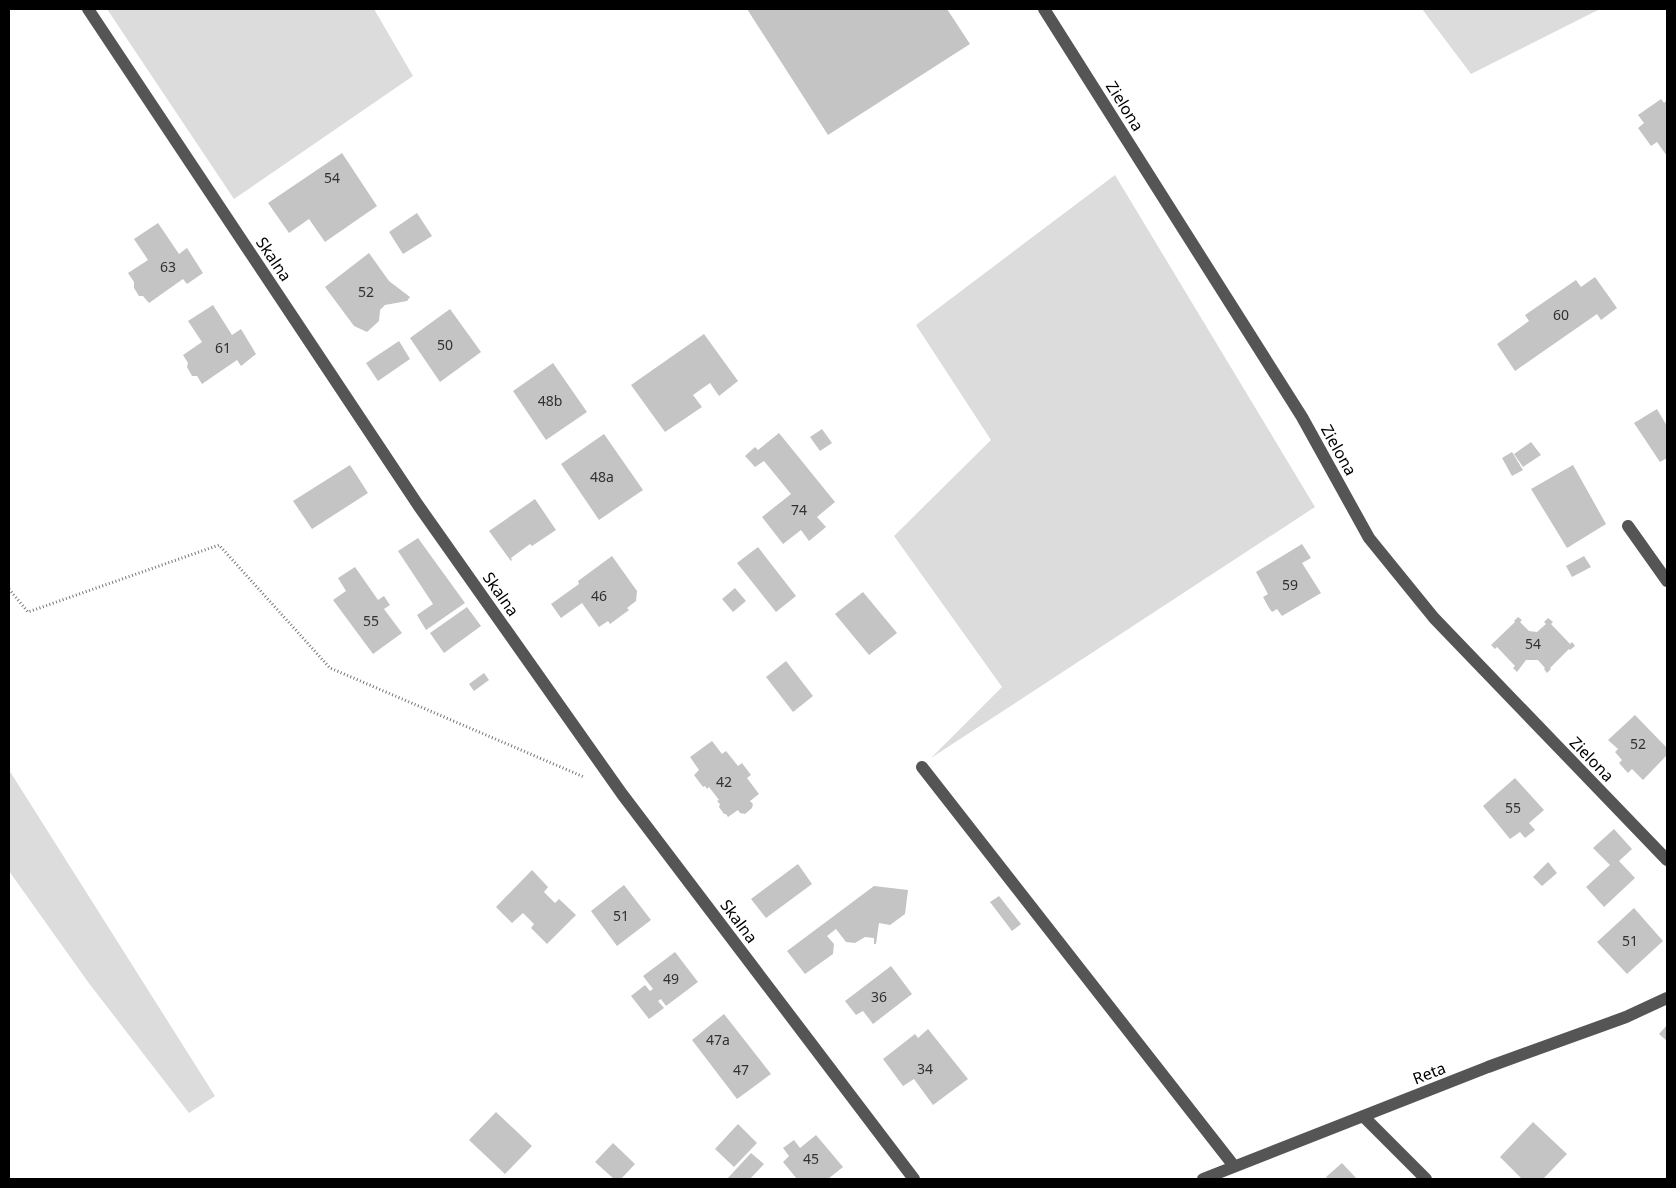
<svg xmlns="http://www.w3.org/2000/svg" width="1676" height="1188" font-family="'Noto Sans',sans-serif">
<style>
.green{fill:#dcdcdc}
.building{fill:#c4c4c4}
.lines{fill:none;stroke-linecap:round;stroke-linejoin:round}
.path{stroke:#777;stroke-width:3;stroke-dasharray:1 2.5;stroke-linecap:butt}
.minor{stroke:#555;stroke-width:12}
.labels{text-anchor:middle;stroke-width:4;stroke-linejoin:round;paint-order:stroke}
.number-label{font-size:14px;fill:#313131}
.street-label{font-size:16px;fill:#000;stroke:#fff}
</style>
<rect width="100%" height="100%" fill="#fff"/>
<path class="green" d="M107 9H374L413 76 234 199Z
M1422 9H1600L1471 74Z
M1115 175 1315 507 931 758 1002 687 894 536 991 440 916 325Z
M9 770 215 1096 189 1113 88 982 9 871Z"/>
<path class="building" d="M747 9H947L970 44 828 135Z
M1661 99 1664 103 1667 100V156L1657 142 1651 146 1638 128 1644 123 1638 115Z
M342 153 377 206 325 242 309 219 289 233 268 203Z
M417 213 432 236 403 254 389 232Z
M158 223 179 254 187 248 203 273 187 284 183 279 149 303 143 296H139L134 288V282L128 273 148 260 134 239Z
M369 253 389 281 410 297 407 301 385 305 380 310 379 321 367 332 354 326 325 287Z
M1595 277 1617 308 1601 320 1597 314 1515 371 1497 344 1529 321 1525 315 1576 280 1581 287Z
M213 305 232 335 241 329 256 354 241 366 237 360 202 384 197 376H192L187 367 188 363 183 355 202 342 188 321Z
M450 309 481 352 440 382 410 338Z
M704 334 738 381 719 396 710 383 693 395 702 407 665 432 631 385Z
M399 341 410 359 378 381 366 363Z
M553 363 587 412 546 440 513 391Z
M1657 409 1667 426V458L1660 462 1634 423Z
M822 429 832 443 820 451 810 437Z
M779 433 835 502 817 517 826 527 809 541 801 530 783 544 762 517 791 494 764 461 755 467 745 456 755 447 758 450Z
M604 434 643 490 599 520 561 464Z
M1531 442 1541 455 1523 467 1514 454Z
M1512 452 1523 470 1512 476 1502 458Z
M350 465 368 493 312 529 293 501Z
M1573 465 1606 524 1567 548 1531 489Z
M535 499 556 530 532 546 530 544 511 558 512 560 511 561 489 531Z
M418 538 465 603 426 630 417 615 433 604 398 551Z
M1302 544 1311 558 1302 563 1321 593 1282 616 1277 609 1272 612 1269 608 1263 597 1268 594 1256 572Z
M758 547 796 596 776 612 737 563Z
M612 556 637 591 636 601 627 608 629 610 610 624 608 621 599 627 582 603 561 618 551 604 579 584 578 581Z
M1584 556 1591 567 1572 577 1566 566Z
M355 567 378 600 384 596 390 605 384 609 402 633 373 654 333 600 346 591 338 578Z
M735 588 746 601 733 612 722 599Z
M863 592 897 633 869 655 835 614Z
M467 607 481 626 444 653 430 633Z
M1518 617 1522 620 1520 622 1529 631 1537 632 1546 624 1544 622 1548 618 1553 622 1551 624 1570 644 1572 642 1575 646 1570 650 1569 649 1550 668 1551 669 1547 673 1544 669 1545 668 1538 660H1526L1517 672 1513 668 1515 666 1497 647 1495 649 1491 645 1515 622 1514 621Z
M786 661 813 696 793 712 766 677Z
M484 673 489 680 474 691 469 684Z
M1635 715 1667 748V755L1643 780 1632 769 1628 773 1619 763 1622 760 1615 752 1618 749 1608 740Z
M712 741 722 754 726 751 738 766 742 763 751 775 747 778 759 794 750 801 753 804 752 808 745 814 740 813 738 810 728 817 726 814H724L719 807 720 804 717 801 719 800 709 787 707 789 705 786 703 787 694 775 699 770 690 757Z
M1515 778 1544 810 1529 823 1535 830 1525 838 1520 832 1510 839 1483 806Z
M1614 829 1632 849 1619 861 1635 878 1604 907 1586 887 1610 865 1593 848Z
M1548 862 1557 873 1542 886 1533 877Z
M798 864 812 884 766 918 751 899Z
M532 870 548 887 544 892 555 903 559 899 576 915 547 944 531 928 534 924 523 913 512 923 496 907Z
M624 885 651 920 617 946 591 911Z
M874 886 908 890 905 914 890 925 879 923 876 944H874V938L865 937 855 943 846 942 836 929 827 936 834 944 833 954 805 974 787 951Z
M999 896 1021 924 1012 931 990 902Z
M1634 908 1663 941 1627 974 1597 942Z
M675 952 698 982 666 1006 661 999 658 1001 664 1008 649 1019 631 996 645 985 650 991 653 989 643 976Z
M891 966 912 994 873 1024 863 1011 856 1015 845 1001Z
M724 1014 771 1074 737 1099 692 1040Z
M1667 1025V1041L1659 1034Z
M928 1029 968 1079 933 1105 914 1079 903 1086 883 1059 915 1034 918 1038Z
M496 1112 532 1146 505 1174 469 1140Z
M1533 1122 1567 1154 1543 1179H1522L1500 1157Z
M738 1124 757 1143 734 1167 715 1149Z
M816 1135 843 1167 828 1179H797L783 1162 789 1156 783 1148 794 1140 800 1148Z
M613 1143 635 1164 621 1179H614L595 1162Z
M751 1153 764 1164 750 1179H727Z
M1342 1163 1357 1179H1328L1326 1177Z"/>
<g class="lines">
<path class="path" d="M9 589 28 612 219 545 330 668 584 777"/>
<path class="minor" d="M88 9 418 505 622 794 914 1179
M1044 9 1302 417 1369 538 1434 618 1667 860
M1628 526 1667 581
M922 767 1234 1166
M1363 1116 1426 1179
M1203 1179 1488 1067 1626 1017 1667 998"/>
</g>
<g class="labels">
<g class="number-label">
<text x="332" y="183">54</text>
<text x="168" y="272">63</text>
<text x="366" y="297">52</text>
<text x="1561" y="320">60</text>
<text x="445" y="350">50</text>
<text x="223" y="353">61</text>
<text x="550" y="406">48b</text>
<text x="602" y="482">48a</text>
<text x="799" y="515">74</text>
<text x="1290" y="590">59</text>
<text x="599" y="601">46</text>
<text x="371" y="626">55</text>
<text x="1533" y="649">54</text>
<text x="1638" y="749">52</text>
<text x="724" y="787">42</text>
<text x="1513" y="813">55</text>
<text x="621" y="921">51</text>
<text x="1630" y="946">51</text>
<text x="671" y="984">49</text>
<text x="879" y="1002">36</text>
<text x="718" y="1045">47a</text>
<text x="925" y="1074">34</text>
<text x="741" y="1075">47</text>
<text x="811" y="1164">45</text>
</g>
<g class="street-label">
<text transform="translate(1125 106) rotate(58)" y="6">Zielona</text>
<text transform="translate(274 259) rotate(56)" y="6">Skalna</text>
<text transform="translate(1339 450) rotate(61)" y="6">Zielona</text>
<text transform="translate(501 594) rotate(55)" y="6">Skalna</text>
<text transform="translate(1592 759) rotate(46)" y="6">Zielona</text>
<text transform="translate(739 921) rotate(53)" y="6">Skalna</text>
<text transform="translate(1429 1073) rotate(-21)" y="6">Reta</text>
</g>
</g>
<rect width="1676" height="1188" fill="none" stroke="#000000" stroke-width="20"/>
</svg>
